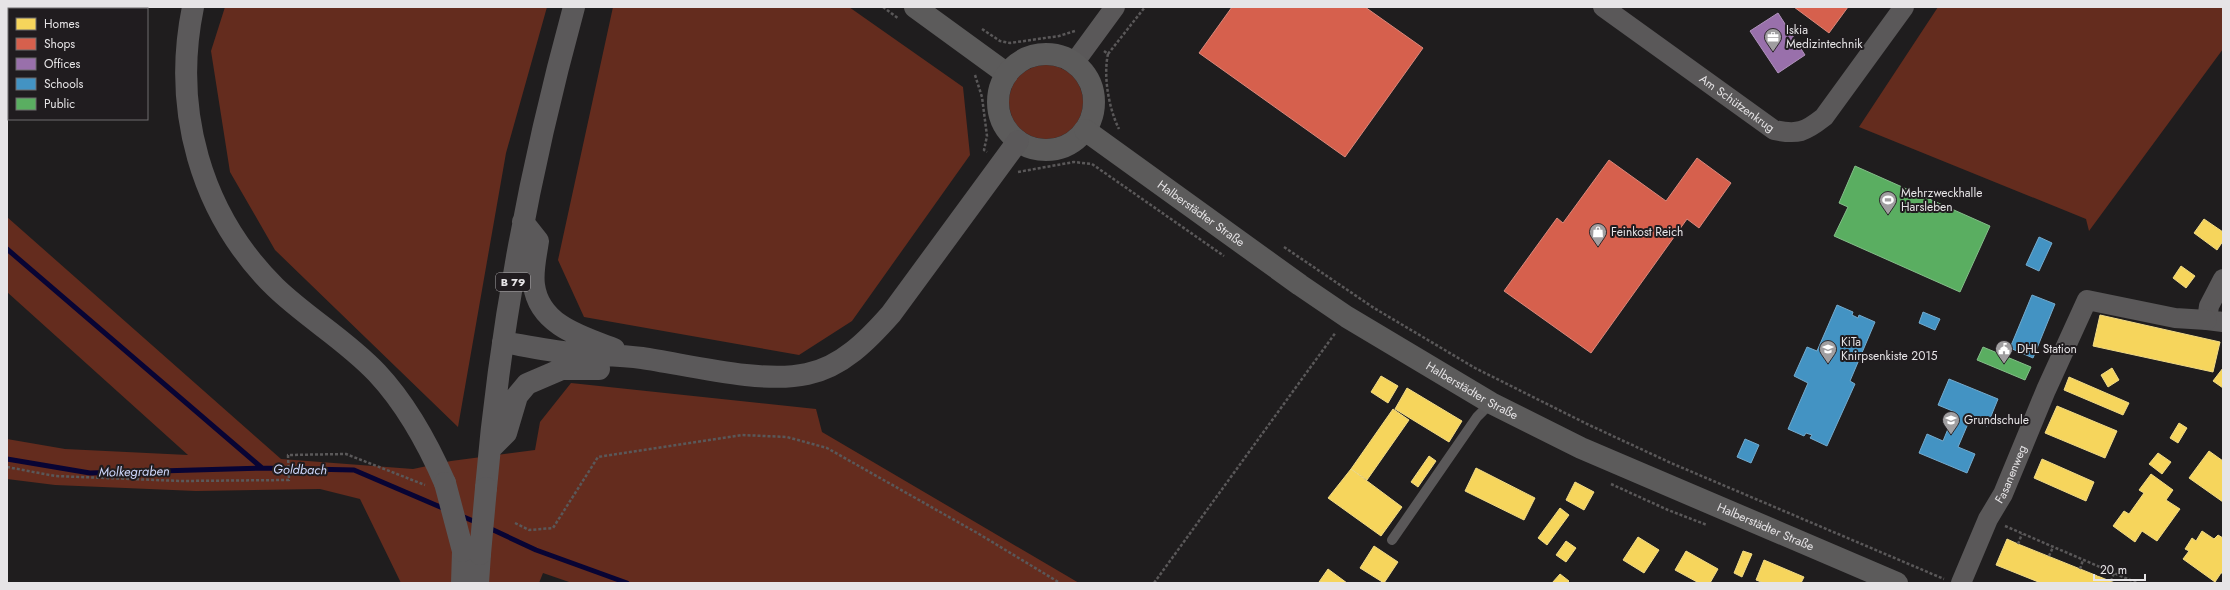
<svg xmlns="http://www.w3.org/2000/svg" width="2230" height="590" font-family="Jost,sans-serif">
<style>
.green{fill:#642c1e}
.homes{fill:#f6d55c;stroke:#f1da85}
.shops{fill:#d6604d;stroke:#db887b}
.offices{fill:#9970ab;stroke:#b093bd}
.schools{fill:#4393c3;stroke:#74abce}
.public{fill:#5aae61;stroke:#84be89}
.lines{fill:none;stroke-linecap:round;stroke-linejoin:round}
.stream{stroke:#080434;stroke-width:5}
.path{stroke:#5a5859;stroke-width:2.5;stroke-dasharray:3 2;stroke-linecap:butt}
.service{stroke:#5a5859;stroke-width:10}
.minor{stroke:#5a5859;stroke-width:20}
.secondary{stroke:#5c5b5b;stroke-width:22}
.primary{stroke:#5b595a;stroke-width:22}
.primary-bridge{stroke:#5b595a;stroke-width:22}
.labels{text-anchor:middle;stroke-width:4;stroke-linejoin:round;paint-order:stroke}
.shield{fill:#201c1f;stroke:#aba8aa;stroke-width:1}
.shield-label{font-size:11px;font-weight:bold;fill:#e6e4e6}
.poi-label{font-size:12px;fill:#e6e4e6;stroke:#201c1f;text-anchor:start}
.street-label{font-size:12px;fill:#e6e4e6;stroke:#201c1f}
.water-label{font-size:13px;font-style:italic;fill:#cdd7fb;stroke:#201c1f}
</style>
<rect width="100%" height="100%" fill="#1f1d1e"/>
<path class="green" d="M225 7H547L506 153 458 427 275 250 230 172 211 51Z
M613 7H849L963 87 970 155 852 321 799 355 584 317 558 260Z
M1938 7H2223V49L2089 231 2086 219 1859 127Z
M1009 102a37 37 0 1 1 74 0a37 37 0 1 1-74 0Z
M7 217 281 459 413 469 451 461 535 450 540 422 571 383 816 409 822 432 1079 583H572L543 573 539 583H401L360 499 320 489 196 491 55 485 7 479V439L65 449 188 455 7 292Z"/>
<path class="homes" d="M2204 219 2223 232V241L2217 250 2194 233Z
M2181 266 2195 276 2186 288 2173 278Z
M2100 315 2220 342 2213 372 2093 346Z
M2112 368 2119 380 2108 387 2101 375Z
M2223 368V388L2213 381Z
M1381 376 1398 386 1388 403 1371 392Z
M2069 377 2129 403 2123 415 2064 390Z
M1407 388 1462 421 1449 442 1395 409Z
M2057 406 2117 431 2105 458 2045 433Z
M1393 409 1409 420 1367 480 1351 469Z
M2179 423 2187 428 2178 443 2170 438Z
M2209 451 2223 461V502L2189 478Z
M2158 453 2171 462 2162 474 2149 464Z
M1429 456 1436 461 1418 487 1411 482Z
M2042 459 2094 482 2086 501 2034 478Z
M1476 468 1535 498 1524 520 1465 491Z
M1351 469 1402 507 1381 536 1328 498Z
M2151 474 2173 490 2166 500 2180 509 2157 541 2142 531 2135 542 2113 526 2124 511 2129 514 2144 493 2139 490Z
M1575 482 1594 492 1584 510 1566 500Z
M1560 508 1569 515 1547 545 1538 538Z
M2202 531 2214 539 2218 535 2223 538V573H2221L2215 582 2183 559 2189 551 2185 549 2192 538 2196 541Z
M1638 537 1659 550 1644 573 1623 560Z
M2007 539 2018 544 2115 583H2041L1996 565Z
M1566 541 1576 548 1566 562 1556 555Z
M1374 546 1398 562 1384 583 1360 568Z
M1686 551 1718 569 1710 583H1699L1675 570Z
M1743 551 1752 554 1742 577 1734 573Z
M1764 560 1804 577 1801 583H1764L1756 580Z
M1328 569 1347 583 1319 582Z
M1560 574 1569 581 1567 583H1552Z"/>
<path class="shops" d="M1232 7H1365L1423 48 1345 157 1199 53Z
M1794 7H1848L1829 33Z
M1697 158 1731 183 1699 228 1687 219 1591 353 1504 291 1557 218 1563 223 1609 160 1666 201Z"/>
<path class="offices" d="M1778 13 1805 55 1778 73 1750 31Z"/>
<path class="schools" d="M2039 237 2052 243 2039 271 2026 265Z
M2032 295 2055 304 2033 358 2010 348Z
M1837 305 1853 312 1852 315 1858 318 1859 315 1875 322 1850 381 1855 384 1827 446 1810 438 1812 435 1806 433 1804 436 1788 429 1808 383 1794 376 1807 347 1817 351Z
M1923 312 1940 319 1935 330 1919 323Z
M1949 379 1998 399 1987 426 1970 419 1958 447 1975 454 1967 473 1919 453 1927 434 1943 441 1955 412 1938 405Z
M1745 439 1759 445 1751 463 1737 457Z"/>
<path class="public" d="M1855 166 1990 226 1960 292 1834 236 1848 207 1839 203Z
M1983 347 2031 367 2025 380 1977 360Z"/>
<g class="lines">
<path class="stream" d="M7 249 262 468 354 470 445 509
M7 459 90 473 262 468
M459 515 478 523
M489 528 536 550 627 583"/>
<path class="path" d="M883 7 899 19
M982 29 1000 41 1010 43 1059 36 1075 31
M1104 51 1108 54C1103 76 1109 109 1119 129
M1108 54 1145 7
M975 75 982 97 987 136 984 150 987 152
M1018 172 1074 162 1092 164 1224 256
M1284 247 1374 308 1475 368 1587 424 1671 463 1944 579
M7 467 55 476 181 481 289 480 288 455 346 454 425 485
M1611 484 1668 510 1707 525
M515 523 529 530 553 528 598 457 742 435 787 437 827 448 979 534 1060 583
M2005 526 2137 583
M2018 544 2022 534
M2049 556 2053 547
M2080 569 2083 560
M2111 581 2114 573
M1154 583 1336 332"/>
<path class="service" d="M1392 540 1477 417 1491 403"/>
<g class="minor">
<path id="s1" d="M1603 7 1774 130C1798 135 1805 132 1824 117L1904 7"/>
<path d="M1074 63 1115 7"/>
<path d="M2223 279 2209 306 2207 320 2223 322"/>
<path id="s2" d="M1961 583 1988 519 2003 494 2046 390 2087 300 2175 318 2207 320"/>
</g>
<g class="secondary">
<path d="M915 7 1007 74"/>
<circle cx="1046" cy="102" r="48"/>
<path id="s3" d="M1085 130 1300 285 1347 317 1491 403 1581 448 1897 583"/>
</g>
<path class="primary" d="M193 7C172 109 200 213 275 287 307 318 346 340 377 373 406 404 428 444 445 483
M523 222 538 241C536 255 532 271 534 285 539 325 582 337 614 349
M503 342C526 346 549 351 572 353 595 355 619 355 642 358 689 365 762 384 807 374 842 367 868 340 891 314L1018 141
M490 449 506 433 517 396 527 384 562 369H599
M486 488C500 325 531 164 574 7
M462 583 463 551
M478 583 480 554"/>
<path class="primary-bridge" d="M445 483 463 551
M480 554 486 488"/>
</g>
<defs>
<symbol id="office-pin" viewBox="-11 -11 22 30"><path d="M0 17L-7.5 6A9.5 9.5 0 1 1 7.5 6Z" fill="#a09ea0" stroke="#201c1f"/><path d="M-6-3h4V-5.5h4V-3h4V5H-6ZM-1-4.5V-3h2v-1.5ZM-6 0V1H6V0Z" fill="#fff"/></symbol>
<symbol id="stadium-pin" viewBox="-11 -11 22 30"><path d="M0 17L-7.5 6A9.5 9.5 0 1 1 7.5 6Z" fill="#a09ea0" stroke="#201c1f"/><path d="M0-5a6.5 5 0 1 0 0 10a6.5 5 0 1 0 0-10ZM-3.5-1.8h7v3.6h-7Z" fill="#fff"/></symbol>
<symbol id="shop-pin" viewBox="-11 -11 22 30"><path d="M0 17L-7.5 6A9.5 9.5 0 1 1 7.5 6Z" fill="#a09ea0" stroke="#201c1f"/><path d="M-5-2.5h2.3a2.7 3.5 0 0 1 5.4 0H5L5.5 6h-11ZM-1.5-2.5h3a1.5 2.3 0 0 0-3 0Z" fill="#fff"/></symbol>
<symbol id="school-pin" viewBox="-11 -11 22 30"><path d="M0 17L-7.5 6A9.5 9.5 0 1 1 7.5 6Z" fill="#a09ea0" stroke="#201c1f"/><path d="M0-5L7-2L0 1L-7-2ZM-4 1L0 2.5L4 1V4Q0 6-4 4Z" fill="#fff"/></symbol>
<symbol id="civic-pin" viewBox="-11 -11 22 30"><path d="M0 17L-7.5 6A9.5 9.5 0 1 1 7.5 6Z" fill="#a09ea0" stroke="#201c1f"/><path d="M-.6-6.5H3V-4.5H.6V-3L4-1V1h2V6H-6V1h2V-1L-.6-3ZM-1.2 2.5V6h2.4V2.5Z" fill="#fff"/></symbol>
</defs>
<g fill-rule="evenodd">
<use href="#office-pin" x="1763" y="27" width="20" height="27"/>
<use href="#stadium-pin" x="1878" y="190" width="20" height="27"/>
<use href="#shop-pin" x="1588" y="222" width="20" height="27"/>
<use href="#school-pin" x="1818" y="339" width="20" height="27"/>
<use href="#civic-pin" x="1994" y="339" width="20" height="27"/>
<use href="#school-pin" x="1941" y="410" width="20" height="27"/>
</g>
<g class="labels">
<rect class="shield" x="496" y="273" width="34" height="18" rx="3"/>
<g class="shield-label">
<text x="513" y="286">B 79</text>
</g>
<g class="poi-label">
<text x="1786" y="34">Iskia<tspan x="1786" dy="14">Medizintechnik</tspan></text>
<text x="1901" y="197">Mehrzweckhalle<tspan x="1901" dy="14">Harsleben</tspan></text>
<text x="1611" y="236">Feinkost Reich</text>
<text x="1841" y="346">KiTa<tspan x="1841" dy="14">Knirpsenkiste 2015</tspan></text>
<text x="2017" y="353">DHL Station</text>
<text x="1964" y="424">Grundschule</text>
</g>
<g class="street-label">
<text dy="4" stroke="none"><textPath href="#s1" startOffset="165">Am Schützenkrug</textPath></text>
<text dy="4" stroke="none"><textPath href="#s3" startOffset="143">Halberstädter Straße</textPath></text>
<text dy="4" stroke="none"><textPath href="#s3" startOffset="467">Halberstädter Straße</textPath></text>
<text dy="4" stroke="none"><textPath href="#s2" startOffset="120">Fasanenweg</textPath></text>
<text dy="4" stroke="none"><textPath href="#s3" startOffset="791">Halberstädter Straße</textPath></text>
</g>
<g class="water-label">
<text transform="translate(300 469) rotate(1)" y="5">Goldbach</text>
<text transform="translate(134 471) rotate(-1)" y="5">Molkegraben</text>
</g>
</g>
<rect width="2230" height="590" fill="none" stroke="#e6e4e6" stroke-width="16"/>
<rect x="8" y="8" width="140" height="112" fill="#201c1f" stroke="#6f6c6f"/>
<rect x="16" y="18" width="20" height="12" fill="#f6d55c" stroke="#6f6c6f"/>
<text x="44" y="28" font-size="12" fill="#e6e4e6">Homes</text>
<rect x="16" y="38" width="20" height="12" fill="#d6604d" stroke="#6f6c6f"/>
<text x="44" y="48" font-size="12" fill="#e6e4e6">Shops</text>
<rect x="16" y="58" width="20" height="12" fill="#9970ab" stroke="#6f6c6f"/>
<text x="44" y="68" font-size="12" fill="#e6e4e6">Offices</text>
<rect x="16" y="78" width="20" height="12" fill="#4393c3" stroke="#6f6c6f"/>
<text x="44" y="88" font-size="12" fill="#e6e4e6">Schools</text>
<rect x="16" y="98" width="20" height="12" fill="#5aae61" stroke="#6f6c6f"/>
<text x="44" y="108" font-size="12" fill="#e6e4e6">Public</text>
<path d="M2094 574v6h51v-6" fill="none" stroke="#e6e4e6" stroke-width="2"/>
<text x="2100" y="574" font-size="12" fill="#e6e4e6" stroke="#201c1f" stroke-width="3" paint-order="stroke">20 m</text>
</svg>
